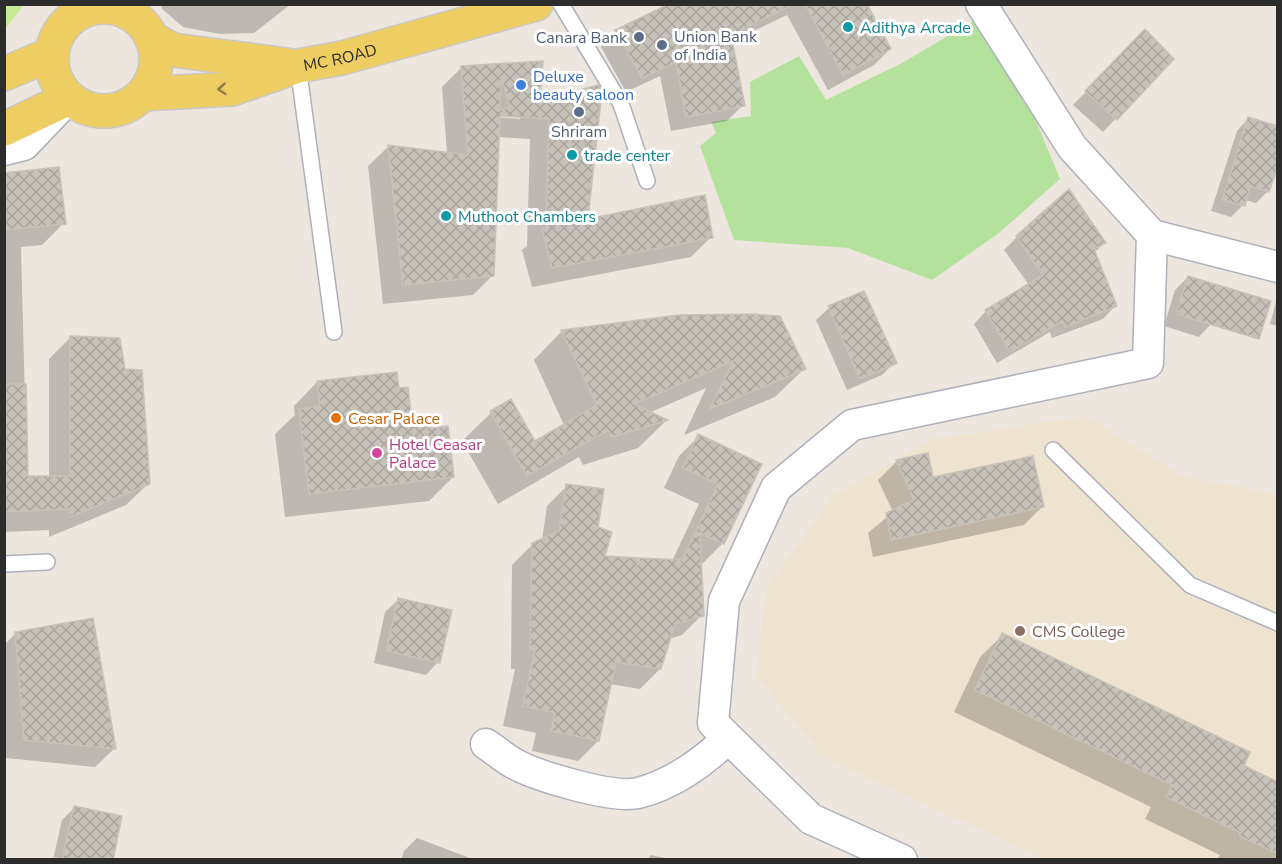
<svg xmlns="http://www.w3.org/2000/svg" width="1282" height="864" font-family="'Nunito Sans',sans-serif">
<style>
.education{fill:#eee3ce}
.grass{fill:#b4e29c}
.pitch{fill:#c7e998}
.shadow{fill:#0003;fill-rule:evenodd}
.building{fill:url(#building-cross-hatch);stroke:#c8c2b8;stroke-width:1.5;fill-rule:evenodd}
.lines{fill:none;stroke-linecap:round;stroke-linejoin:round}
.lane-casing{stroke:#aeb1bc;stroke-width:18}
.street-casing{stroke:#aeb1bc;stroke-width:33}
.primary-casing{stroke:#c8c8c8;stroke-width:36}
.lane{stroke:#fff;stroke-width:15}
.street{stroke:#fff;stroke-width:30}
.primary{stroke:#eecd62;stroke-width:33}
.oneway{stroke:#8d7c47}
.culture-dot{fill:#0f9aa8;stroke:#fff;stroke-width:2}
.service-dot{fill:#5c6f8a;stroke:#fff;stroke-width:2}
.shop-dot{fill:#3f7fe0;stroke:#fff;stroke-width:2}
.food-dot{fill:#e8710a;stroke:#fff;stroke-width:2}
.hotel-dot{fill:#d1479c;stroke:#fff;stroke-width:2}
.education-dot{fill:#8d6e63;stroke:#fff;stroke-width:2}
.labels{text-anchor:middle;stroke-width:6;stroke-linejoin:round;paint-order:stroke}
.culture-label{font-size:16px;fill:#0d838f;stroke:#fff;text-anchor:start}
.service-label{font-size:16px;fill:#4e5e75;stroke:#fff;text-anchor:start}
.street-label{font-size:16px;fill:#2c2c2c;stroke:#fff}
.shop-label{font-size:16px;fill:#366cbe;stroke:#fff;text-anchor:start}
.food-label{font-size:16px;fill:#c56008;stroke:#fff;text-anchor:start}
.hotel-label{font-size:16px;fill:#b23c85;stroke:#fff;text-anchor:start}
.education-label{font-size:16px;fill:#785e54;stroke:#fff;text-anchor:start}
</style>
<defs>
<pattern id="building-cross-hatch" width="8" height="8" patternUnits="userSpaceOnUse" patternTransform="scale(1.5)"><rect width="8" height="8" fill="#c6c1b9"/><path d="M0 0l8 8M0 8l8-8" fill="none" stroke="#aaa69f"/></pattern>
</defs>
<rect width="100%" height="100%" fill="#ede6de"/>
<path class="education" d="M1087 416 1183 477 1277 494V859H1044L825 758 756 676 767 587 833 496 931 440Z"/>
<path class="grass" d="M975 20 1029 104 1060 179 999 233 932 280 848 248 734 240 700 146 716 133 711 122 751 116 750 82 799 56 826 100 904 62Z"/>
<path class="pitch" d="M5 4 23 6 5 29 4 5Z"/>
<path class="shadow" d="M161 4H291L254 33 220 34 183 27 162 9Z
M673 4H866L890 49 874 65 828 90 787 15 731 42 743 105 727 121 671 131 660 76 626 92 601 47 616 31Z
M1145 32 1172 59 1103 132 1073 105Z
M542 63 538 102 598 87 586 221 711 237 691 257 532 287 522 250 527 246 530 139 498 137 493 275 473 295 383 304 368 166 388 147 447 154 442 87 462 67ZM494 114 520 116V119L493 117Z
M1248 119 1268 191 1256 203 1245 200 1243 205 1231 217 1211 211 1237 131Z
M4 174 64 223 42 245 21 247 27 478H49V359L70 338 148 484 126 505 49 537V530L4 532Z
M1017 237 1104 243 1094 253 1115 306 1103 319 1052 338 1050 332 997 363 974 324 986 311 1029 285 1004 250Z
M1188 277 1211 324 1199 337 1164 326 1175 290Z
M1278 294V326L1270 324Z
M829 308 895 362 882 375 847 390 816 320Z
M562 331 804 369 775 397 684 435 706 388 649 413 666 421 638 448 583 465 579 457 498 504 462 441 491 413 510 401 534 443 564 425 534 360Z
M317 382 398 390 410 421 453 477 429 501 285 517 275 434 295 415 294 406Z
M699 436 760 465 723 543 703 563 700 562 702 615 682 635 669 639 660 669 640 689 610 684 598 741 578 761 532 751 536 733 503 726 515 669H511L512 565 532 545 542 540 547 506 567 486 596 528 604 557 635 565 641 559 672 561 699 504 664 488 679 456Z
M897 461 932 479 1043 506 1024 525 873 557 868 533 893 512 878 480Z
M398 600 438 662 426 675 374 663 385 612Z
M16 633 114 749 95 767 6 758 4 645Z
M1003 635 1278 783V860H1221L1218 858 1220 855 1145 819 1151 807 954 712 980 657Z
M74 808 67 860 55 857 53 860 62 820Z
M417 838 475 860H401L404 851Z
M651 855 675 860H646Z"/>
<path class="building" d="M669 4H794L731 35 745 106 686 117 676 62 642 78 615 30Z
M805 4H867L891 49 843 75Z
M1145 29 1174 59 1117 120 1085 91Z
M543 61 540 100 598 85 602 91 588 219 705 195 713 238 552 268 542 229 546 228 549 119 500 116 494 276 403 285 388 145 468 155 461 66ZM501 76 510 107 500 110Z
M1248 117 1278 126V166L1269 192 1250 186 1245 206 1222 200Z
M59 167 66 224 4 230V173Z
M1069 189 1106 243 1094 249 1117 306 1065 327 1062 321 1010 352 985 310 1043 275 1016 236Z
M1188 276 1271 301 1259 339 1176 314Z
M864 291 897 363 860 379 828 306Z
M753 314 780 316 806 369 710 409 733 361 634 404 668 420 612 437 608 430 527 476 490 411 511 399 535 441 597 405 561 330 678 315Z
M70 336 120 338 125 369 142 370 150 484 70 517V509L4 512V384H26L28 476H70Z
M397 372 399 388 408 387 412 420 430 417 431 428 448 426 454 477 309 494 299 409 320 406 317 381Z
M698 434 762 464 724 544 700 533 704 616 675 624 661 669 616 662 599 741 551 731 555 713 523 706 535 650 530 649 532 543 559 531 566 484 604 489 598 527 612 532 605 556 638 558 637 565 640 558 682 560 718 484 683 468Z
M928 453 933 477 1033 456 1044 507 891 540 886 513 914 500 896 460Z
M398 598 452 610 440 663 386 651Z
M93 618 116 749 24 740 15 632Z
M1002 633 1250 752 1244 766 1278 782V854L1239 836 1241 833 1166 797 1172 785 975 690Z
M74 806 122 816 113 860H62Z"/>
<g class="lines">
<defs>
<path id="lane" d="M561 4 621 104 647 181
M298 66 334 332
M1053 450 1190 585 1278 623
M4 564 47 562"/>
<path id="street" d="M4 150 24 145 64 103
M1152 235 1278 267
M486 744C495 750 503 757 513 763 536 776 613 799 638 793 671 785 704 762 728 738
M902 860 811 819 713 723 724 601 776 488 852 425 1148 363 1152 235 1072 147 981 4"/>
<g id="primary">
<circle cx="104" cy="59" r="52"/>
<path d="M151 38 173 50 287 65"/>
<path d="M4 74 51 54"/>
<path id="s1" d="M143 94 232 89 298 66 342 58 536 4"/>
<path d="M4 129 69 98"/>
</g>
</defs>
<use href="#lane" class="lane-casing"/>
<use href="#street" class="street-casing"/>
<use href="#primary" class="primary-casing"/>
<use href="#lane" class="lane"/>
<use href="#street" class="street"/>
<use href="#primary" class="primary"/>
</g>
<defs><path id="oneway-chevron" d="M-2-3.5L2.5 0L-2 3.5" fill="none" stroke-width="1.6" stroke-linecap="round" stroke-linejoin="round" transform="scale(1.5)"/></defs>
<use class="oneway" href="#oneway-chevron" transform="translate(222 89) rotate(176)"/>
<g class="culture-dot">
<circle cx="848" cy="27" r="6"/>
<circle cx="572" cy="155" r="6"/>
<circle cx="446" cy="216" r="6"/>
</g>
<g class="service-dot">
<circle cx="639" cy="37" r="6"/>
<circle cx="662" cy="45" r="6"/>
<circle cx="579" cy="112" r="6"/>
</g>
<circle class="shop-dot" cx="521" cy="85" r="6"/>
<circle class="food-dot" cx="336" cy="418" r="6"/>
<circle class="hotel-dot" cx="377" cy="453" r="6"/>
<circle class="education-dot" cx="1020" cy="631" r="6"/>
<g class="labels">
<g class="culture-label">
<text x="860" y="33">Adithya Arcade</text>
<text x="584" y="161">trade center</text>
<text x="458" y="222">Muthoot Chambers</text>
</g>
<g class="service-label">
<text x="674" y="42">Union Bank<tspan x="674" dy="18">of India</tspan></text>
<text x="627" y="43" text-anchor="end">Canara Bank</text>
<text x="579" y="137" text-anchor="middle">Shriram</text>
</g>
<g class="street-label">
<text dy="6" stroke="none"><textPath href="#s1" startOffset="202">MC ROAD</textPath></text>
</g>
<g class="shop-label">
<text x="533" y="82">Deluxe<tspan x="533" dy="18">beauty saloon</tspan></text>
</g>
<g class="food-label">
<text x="348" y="424">Cesar Palace</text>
</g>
<g class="hotel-label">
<text x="389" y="450">Hotel Ceasar<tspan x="389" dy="18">Palace</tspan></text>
</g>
<g class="education-label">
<text x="1032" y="637">CMS College</text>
</g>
</g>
<rect width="1282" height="864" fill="none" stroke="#2c2c2c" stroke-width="12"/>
</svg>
